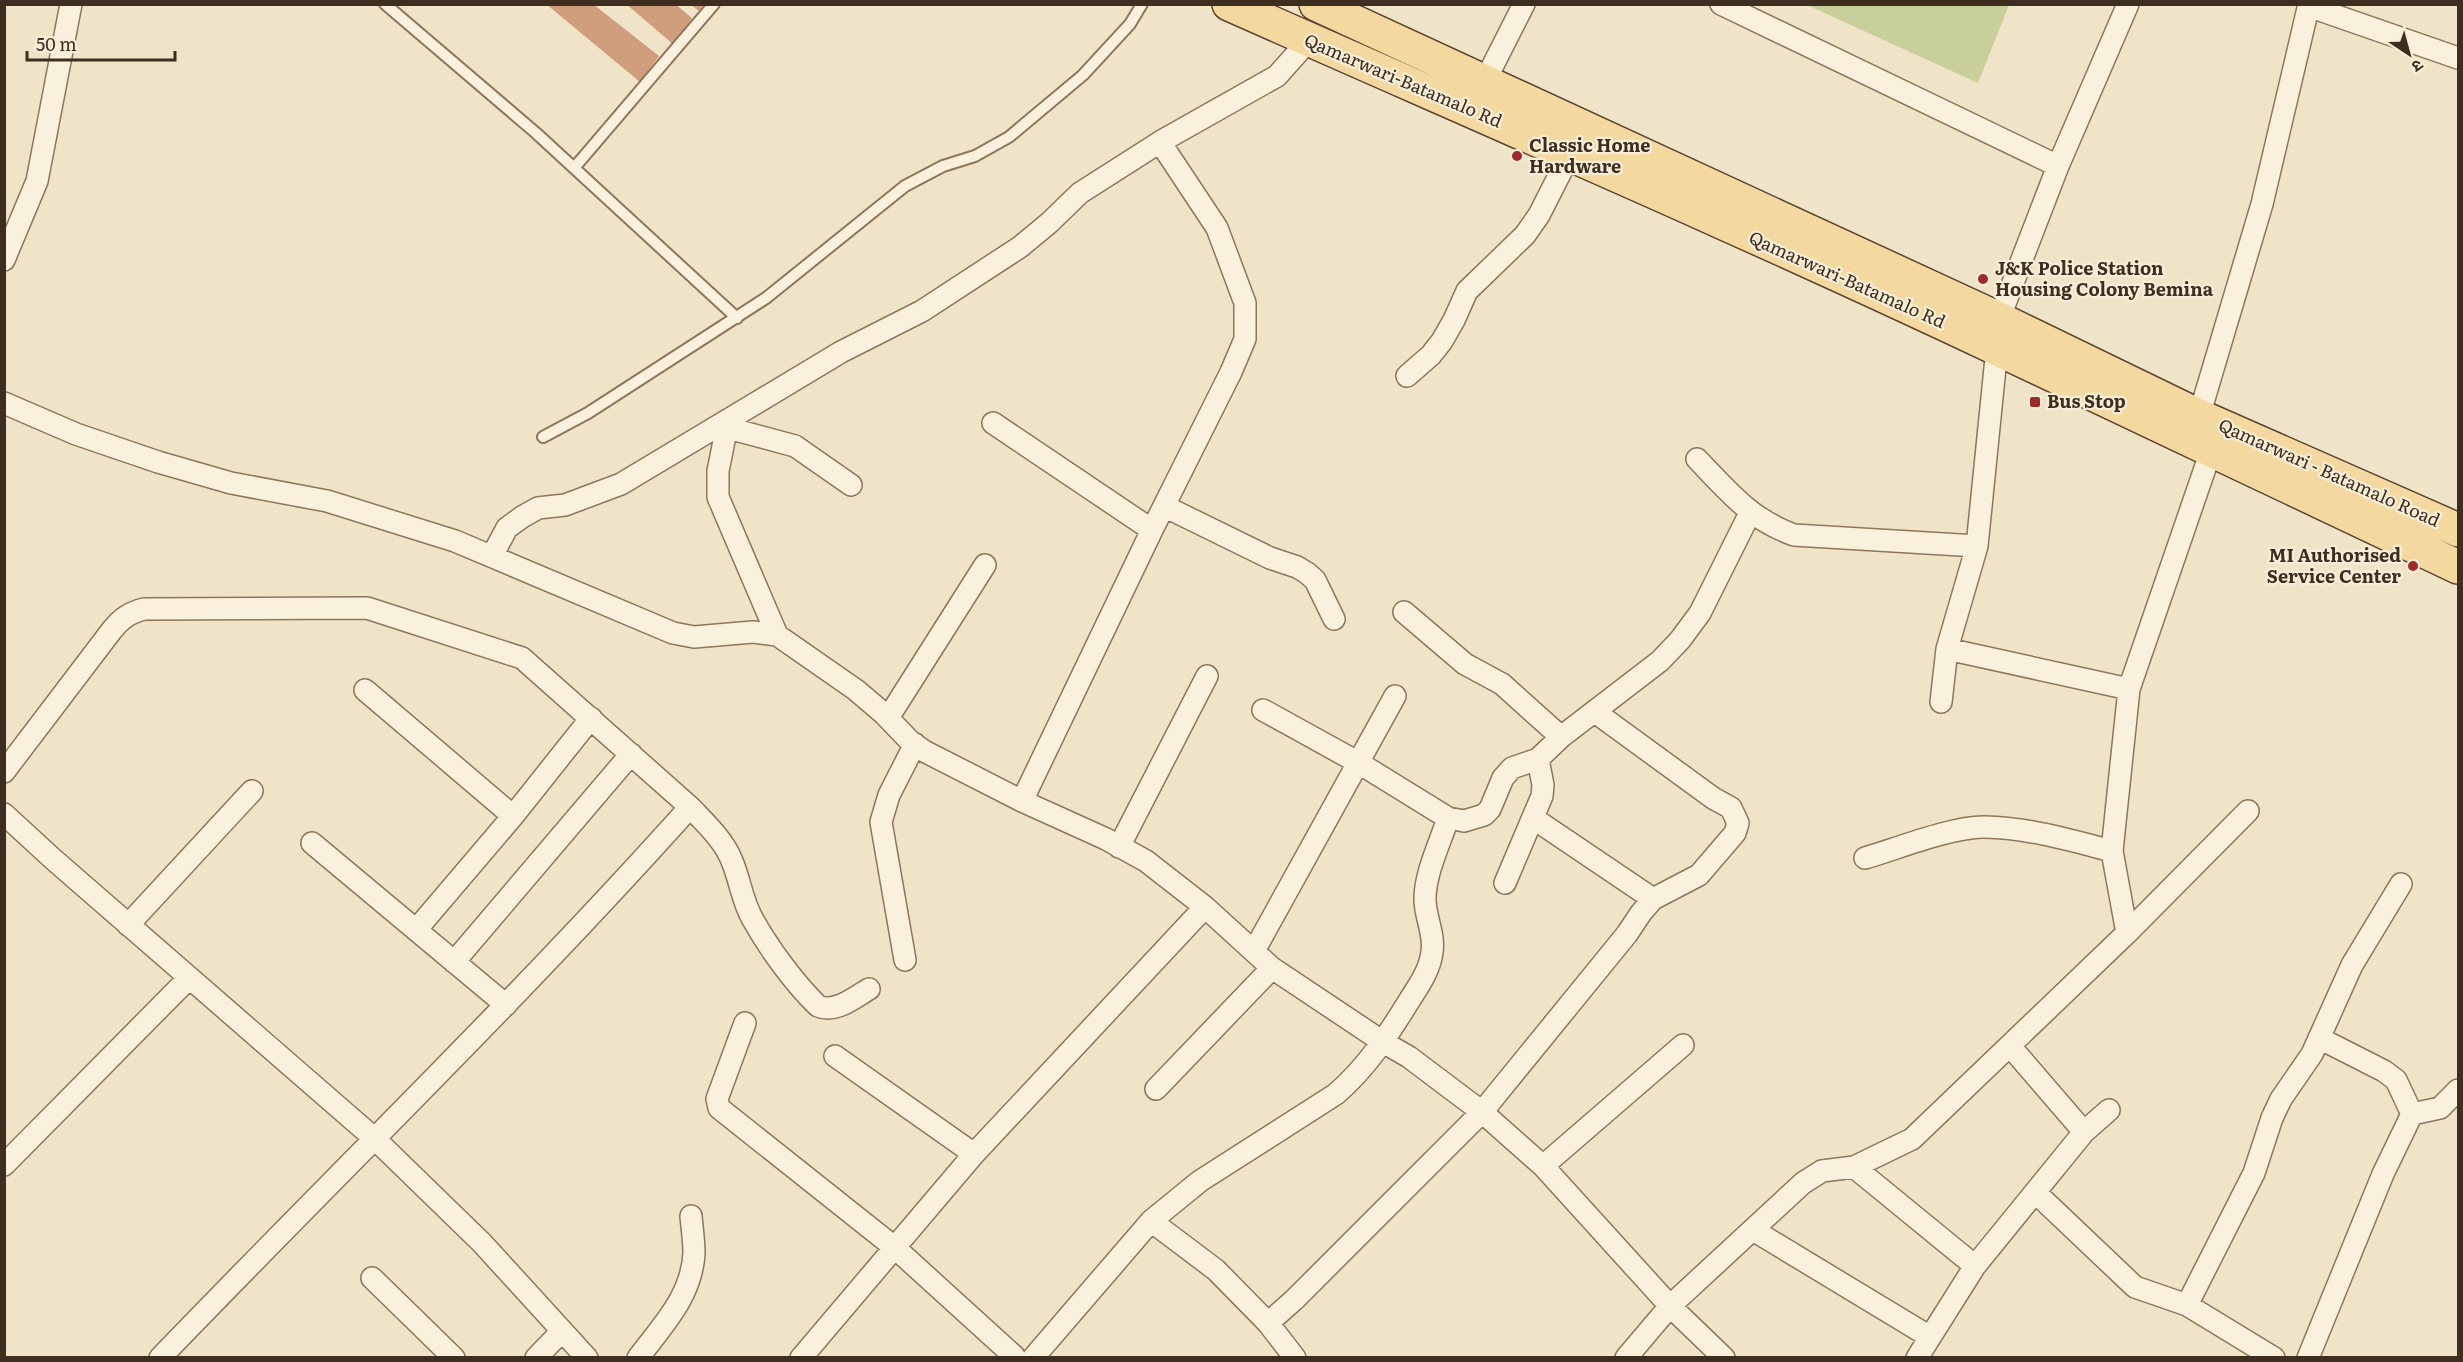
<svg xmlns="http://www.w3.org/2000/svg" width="2463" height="1362" font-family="Literata,'Noto Sans Devanagari',serif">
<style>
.green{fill:#c9cf9b}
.building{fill:#cf9f7d}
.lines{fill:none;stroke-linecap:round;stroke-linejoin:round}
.lane-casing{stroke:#8d765c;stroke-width:14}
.street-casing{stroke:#8d765c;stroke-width:24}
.primary-casing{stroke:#5b4430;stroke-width:36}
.lane{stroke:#faf1dc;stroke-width:10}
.street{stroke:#faf1dc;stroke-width:21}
.primary{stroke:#f3d9a0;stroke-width:33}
.poi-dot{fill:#9e2a2b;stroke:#f7eed8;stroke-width:2}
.labels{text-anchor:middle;stroke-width:4.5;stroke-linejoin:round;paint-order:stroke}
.street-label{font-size:18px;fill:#3d2e20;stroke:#f7eed8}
.poi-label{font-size:18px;font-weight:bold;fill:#3d2e20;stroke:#f7eed8;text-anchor:start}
</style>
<rect width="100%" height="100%" fill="#f0e4c8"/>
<path class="green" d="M1807 5H2009L1978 83Z"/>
<path class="building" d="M546 4H593L659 56 640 82Z
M626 4H675L692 18 674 45Z
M690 4H704L699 11Z"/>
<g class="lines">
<defs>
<path id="lane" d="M385 4 536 133 737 318
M574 168 714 4
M543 437 588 413 766 298 905 186 943 166 975 156 1009 137 1083 75 1130 24 1142 4"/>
<path id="street" d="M1721 4 2058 166
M2308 6 2458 58
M1484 83 1524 4
M4 260 37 181 71 4
M1999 319 2058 166 2128 4
M1407 376 1431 355 1442 341 1454 320 1467 291 1525 235 1539 215 1570 154
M4 403 76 434 158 462 231 483 327 501 455 541 673 633 694 637 753 632 777 635 856 690 883 713 910 741 924 751 1022 801 1106 839 1146 861 1205 907 1272 968 1383 1042 1409 1057 1482 1112 1543 1166 1670 1306 1724 1358
M2199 416 2262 204 2309 4
M728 421 718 471V497L777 635
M993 423 1152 530
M728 428 795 446 851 485
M1697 459C1729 492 1750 519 1794 535L1977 546
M1164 506 1270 558 1297 567 1307 573 1315 580 1334 619
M492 556 507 528 522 517 538 508 565 505 621 484 841 352 922 311 1020 247 1049 223 1080 193 1160 142 1277 76 1309 40
M1404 612 1465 664 1502 684 1561 737
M1947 649 2129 689
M365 690 513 816
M1941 702 1947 649 1977 546 1997 348
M1263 710 1359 763 1448 818
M888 718 985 565
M4 772 112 630C122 618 129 613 144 609L367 608 522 658 690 807C705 823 724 840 732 861 740 880 742 900 752 918 768 947 794 983 818 1006 835 1014 855 997 869 989
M1022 801 1152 530 1231 372 1245 339V303L1217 228 1160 142
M4 814 53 859 375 1139 482 1243 587 1358
M1533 818 1653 899
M312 843 506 1005
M1119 847 1207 676
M1865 858C1896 849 1954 826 1985 827 2029 828 2070 840 2112 851
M1505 883 1542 796 1543 785 1538 759
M128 925 252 791
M416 930 513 816 591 718
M2127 933 2248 811
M1254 951 1395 696
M905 960 881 822 889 795 915 744
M454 962 631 754
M745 1023 717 1099 719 1108 894 1247 1014 1356
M2319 1038 2384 1071 2396 1080 2412 1114
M2010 1046 2084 1132
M835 1056 974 1154
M1156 1089 1272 968
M4 1165 189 978
M1543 1166 1683 1045
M1854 1167 1975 1266
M2035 1192 2135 1287 2187 1305 2274 1358
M1151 1221 1216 1270 1268 1323 1294 1300 1482 1112 1627 934 1641 913 1653 899 1699 875 1735 833 1738 823 1731 808 1713 798 1595 712
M1753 1230 1930 1337
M372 1278 454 1358
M2187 1305 2254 1173 2272 1118 2281 1099 2312 1054 2352 965 2401 884
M1268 1323 1295 1358
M160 1358C337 1174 520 997 690 807
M536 1358 562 1331
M638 1358C662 1326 692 1296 694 1253 694 1241 692 1228 691 1216
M801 1358 974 1154 1205 907
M1033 1358 1151 1221 1200 1181 1336 1094C1367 1067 1388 1035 1409 1001 1419 985 1430 970 1432 952 1435 933 1424 915 1425 897 1426 871 1440 843 1448 818L1464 821 1484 815 1490 809 1503 778 1512 768 1538 759 1561 737 1660 661 1680 640 1700 613 1750 513
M1626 1358 1670 1306 1803 1183 1822 1171 1854 1167 1912 1139 2127 933 2112 851 2129 689 2211 451
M1917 1358 1975 1266 2084 1132 2109 1110
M2308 1358 2383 1174 2412 1114 2440 1108 2458 1090"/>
<path id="primary" d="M1229 4C1486 118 1744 229 1998 349 2152 421 2304 495 2458 567
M1316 4 1999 319 2199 416 2458 530"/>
</defs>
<use href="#lane" class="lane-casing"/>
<use href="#street" class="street-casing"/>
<use href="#primary" class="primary-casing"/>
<use href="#lane" class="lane"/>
<use href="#street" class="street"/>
<use href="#primary" class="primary"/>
</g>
<g class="poi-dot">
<circle cx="1517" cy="156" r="6"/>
<circle cx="1983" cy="279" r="6"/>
<rect x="2029" y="396" width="12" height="12" rx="3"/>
<circle cx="2413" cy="566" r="6"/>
</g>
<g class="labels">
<g class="street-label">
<text transform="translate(1403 81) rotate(23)" y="6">Qamarwari-Batamalo Rd</text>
<text transform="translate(1847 280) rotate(24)" y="6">Qamarwari-Batamalo Rd</text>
<text transform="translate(2329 473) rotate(24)" y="6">Qamarwari - Batamalo Road</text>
</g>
<g class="poi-label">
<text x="1529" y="152">Classic Home<tspan x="1529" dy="21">Hardware</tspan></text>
<text x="1995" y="275">J&amp;K Police Station<tspan x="1995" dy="21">Housing Colony Bemina</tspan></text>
<text x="2047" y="408">Bus Stop</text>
<text x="2401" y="562" text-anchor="end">MI Authorised<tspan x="2401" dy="21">Service Center</tspan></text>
</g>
</g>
<rect width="2463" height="1362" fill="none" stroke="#3d2e20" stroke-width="12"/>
<g transform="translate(2409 54) rotate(144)" stroke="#f7eed8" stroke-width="4.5" paint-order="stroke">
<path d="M0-4.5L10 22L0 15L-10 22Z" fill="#3d2e20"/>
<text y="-9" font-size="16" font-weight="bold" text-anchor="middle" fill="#3d2e20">उ</text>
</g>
<path d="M27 51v9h148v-9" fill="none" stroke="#3d2e20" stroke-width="3"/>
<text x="36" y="51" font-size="18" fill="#3d2e20" stroke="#f7eed8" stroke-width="4.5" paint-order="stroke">50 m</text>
</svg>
